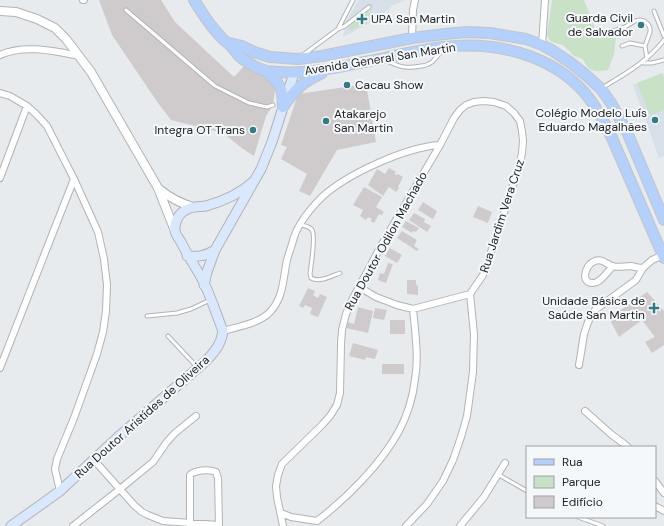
<svg xmlns="http://www.w3.org/2000/svg" width="664" height="526" font-family="'DM Sans',sans-serif">
<style>
.built{fill:#d7dfe9}
.green{fill:#c8e1c7}
.building{fill:#cfcbcd}
.lines{fill:none;stroke-linecap:round;stroke-linejoin:round}
.service-casing{stroke:#b1b4b7;stroke-width:5}
.minor-casing{stroke:#b1b4b7;stroke-width:8}
.tertiary-casing{stroke:#b1b4b7;stroke-width:10}
.secondary-casing{stroke:#b1b4b7;stroke-width:11}
.primary-casing{stroke:#c4c5c5;stroke-width:12}
.service{stroke:#fff;stroke-width:3}
.minor{stroke:#fff;stroke-width:6}
.tertiary{stroke:#fff;stroke-width:8}
.secondary{stroke:#dae8fd;stroke-width:9}
.primary{stroke:#b4d0fb;stroke-width:10}
.poi-dot{fill:#337b83;stroke:#f5f8fb;stroke-width:1.5}
.labels{text-anchor:middle;stroke-width:4;stroke-linejoin:round;paint-order:stroke}
.poi-label{font-size:12px;fill:#1e1f21;stroke:#f5f8fb;text-anchor:end}
.street-label{font-size:12px;fill:#1e1f21;stroke:#f5f8fb}
</style>
<rect width="100%" height="100%" fill="#e7ebee"/>
<path class="built" d="M359 0H406L393 5 379 18 343 37 346 21Z
M664 74V156L659 158 633 85Z"/>
<path class="green" d="M552 0H584L598 36 616 38 614 54 608 70C595 72 589 73 583 59L574 56 563 45 551 42 547 35Z
M371 11 376 18 361 26 348 31 353 21Z
M662 73 664 78V110L650 115 637 83Z"/>
<path class="building" d="M99 0H161L175 22 234 77 244 66 269 79 275 90 273 105 266 116 254 156 243 149 223 133 171 120 158 103 112 35Z
M366 84 376 142 337 150 310 196 299 191 307 174 281 159 287 147 281 145 298 94Z
M389 168 396 172 394 174 397 175 398 174 403 177 398 187 399 188 396 192 389 187 383 196 368 185 377 169 385 174Z
M364 187 382 197 376 207 384 212 382 215 379 214 374 223 370 221 372 219 368 217 366 220 360 216 363 210 353 205Z
M423 202 437 211 433 219 431 218 418 210Z
M478 206 492 212 488 223 473 217Z
M414 213 425 219 424 222 431 226 427 232 409 220Z
M406 221 419 228 416 232 413 231 412 233 402 227Z
M402 231 417 240 414 246 419 249 417 251 397 238Z
M390 248 402 255 397 263 385 256Z
M388 263 393 264 386 283 378 280 380 273 384 274Z
M407 280H416V285L418 286V295L407 294Z
M308 288 315 291 313 295 318 298 320 294 327 297 318 317 310 314 312 308 305 305 303 308 299 306Z
M647 292 664 311V345L652 353 645 342 655 337 642 320 619 337 609 318Z
M358 307 373 311 368 333 346 328 348 322 354 324Z
M375 308 387 310 384 320 373 318Z
M390 320H405V334H390Z
M353 343 378 350 375 359 366 357 365 360 349 356Z
M382 364H404V374H382Z"/>
<g class="lines">
<defs>
<path id="service" d="M126 10 215 86 249 103 267 107 273 105
M654 11 664 36
M338 29 353 0
M602 34 623 28 635 21 640 20 644 21 648 24 650 28V32L645 46 647 59
M622 46 630 43 645 46
M303 55 338 29 345 26 369 7
M387 61C400 67 406 69 421 66 425 66 429 64 432 62 436 58 440 53 443 49
M643 63H652L664 60
M602 88C625 74 647 62 664 40
M301 225C305 226 309 226 312 230 316 236 311 265 310 274L311 278C320 283 331 276 340 273
M147 316 177 313 191 309 210 300
M168 336 197 367
M499 475 527 491
M578 517 603 526"/>
<path id="minor" d="M83 0H84
M412 38 413 10 415 0
M542 45 545 0
M0 55C24 44 54 51 79 56
M0 93 10 96 27 106 36 114 47 126 74 179 98 232 104 259 107 285 106 311 103 332 97 354 74 418 57 459 55 469 60 491
M0 178 27 106
M613 266C608 271 603 279 597 282 580 288 583 265 595 261 602 258 606 264 612 266 618 268 625 266 631 266 635 267 639 268 643 268
M359 287 376 297 397 305 413 309 470 294
M223 331C237 327 260 323 270 312 284 297 283 278 287 260 289 253 292 245 294 237 299 223 311 208 322 197 347 174 406 147 440 145
M579 365 584 334 588 322 595 310 636 280 643 268 652 260 663 255
M0 368 52 235 74 179
M585 411 612 435 623 443 628 447
M94 460 134 505 142 512 148 515 163 521 219 525
M655 481 664 493
M655 506 664 511
M281 513 291 517 317 521C347 498 381 464 399 431 407 416 413 397 415 379 419 357 415 331 413 309
M73 526 120 489 153 462 166 443 175 433 196 416
M190 526V475C195 470 209 469 216 472L218 478 219 526
M283 526 277 497 276 486 278 475 282 464 322 425 330 416 337 405 340 393 341 344 342 330 346 314 351 302 382 244 440 145 454 118 460 110 466 105 474 102 484 101 494 102 506 106 514 113 520 121 522 131 523 141 522 153 519 167 488 261 483 275 470 294 474 334 473 372 467 416 461 437 453 460 443 481 427 504 406 526
M460 526 484 497 505 463"/>
<path id="tertiary" d="M0 11 16 12 37 19 55 28 66 39 91 72 158 188 175 231
M159 189C169 197 179 203 193 207"/>
<path id="secondary" d="M187 256C199 257 205 256 215 250
M204 285 207 272 215 250 261 169 272 142 294 73
M11 526 60 491 118 437 207 360C216 350 221 344 223 331 217 316 212 300 205 285 198 270 188 257 181 242 179 239 176 235 175 231 174 222 179 212 188 209 193 206 200 207 206 206 224 201 241 193 254 181"/>
<path id="primary" d="M194 0C202 13 210 26 221 37 223 40 227 42 230 45 233 48 236 53 239 56 246 62 257 68 266 71 270 72 274 71 278 72 305 74 332 69 359 63 387 58 416 50 445 47 494 41 550 54 584 92 596 106 604 122 612 138L664 258
M229 43 242 46 254 52 270 57 298 59 322 56 412 38 445 34 467 32 490 33 526 39 542 45 553 51 571 63 587 76 601 89 611 103 627 132 664 220
M266 71C280 84 283 87 283 107
M283 107C295 89 303 82 322 73"/>
</defs>
<use href="#service" class="service-casing"/>
<use href="#minor" class="minor-casing"/>
<use href="#tertiary" class="tertiary-casing"/>
<use href="#secondary" class="secondary-casing"/>
<use href="#primary" class="primary-casing"/>
<use href="#service" class="service"/>
<use href="#minor" class="minor"/>
<use href="#tertiary" class="tertiary"/>
<use href="#secondary" class="secondary"/>
<use href="#primary" class="primary"/>
</g>
<g class="poi-dot">
<path d="M360 13h4v4h4v4h-4v4h-4v-4h-4v-4h4z"/>
<circle cx="641" cy="25" r="4"/>
<circle cx="347" cy="85" r="4"/>
<circle cx="655" cy="120" r="4"/>
<circle cx="326" cy="121" r="4"/>
<circle cx="253" cy="130" r="4"/>
<path d="M652 302h4v4h4v4h-4v4h-4v-4h-4v-4h4z"/>
</g>
<g class="labels">
<g class="poi-label">
<text x="633" y="22">Guarda Civil<tspan x="633" dy="14">de Salvador</tspan></text>
<text x="371" y="23" text-anchor="start">UPA San Martin</text>
<text x="355" y="89" text-anchor="start">Cacau Show</text>
<text x="647" y="117">Colégio Modelo Luís<tspan x="647" dy="14">Eduardo Magalhães</tspan></text>
<text x="334" y="118" text-anchor="start">Atakarejo<tspan x="334" dy="14">San Martin</tspan></text>
<text x="245" y="134">Integra OT Trans</text>
<text x="645" y="305">Unidade Básica de<tspan x="645" dy="14">Saúde San Martin</tspan></text>
</g>
<g class="street-label">
<text transform="translate(380 59) rotate(-9)" y="4">Avenida General San Martin</text>
<text transform="translate(502 216) rotate(-72)" y="4">Rua Jardim Vera Cruz</text>
<text transform="translate(386 241) rotate(-61)" y="4">Rua Doutor Odilon Machado</text>
<text transform="translate(142 417) rotate(-42)" y="4">Rua Doutor Aristídes de Oliveira</text>
</g>
</g>
<rect x="526" y="446" width="130" height="72" fill="#f5f8fb" stroke="#9fa1a4"/>
<rect x="534" y="459" width="20" height="6" fill="#b4d0fb" stroke="#9fa1a4"/>
<text x="562" y="466" font-size="12" fill="#1e1f21">Rua</text>
<rect x="534" y="476" width="20" height="12" fill="#c8e1c7" stroke="#9fa1a4"/>
<text x="562" y="486" font-size="12" fill="#1e1f21">Parque</text>
<rect x="534" y="496" width="20" height="12" fill="#cfcbcd" stroke="#9fa1a4"/>
<text x="562" y="506" font-size="12" fill="#1e1f21">Edifício</text>
</svg>
